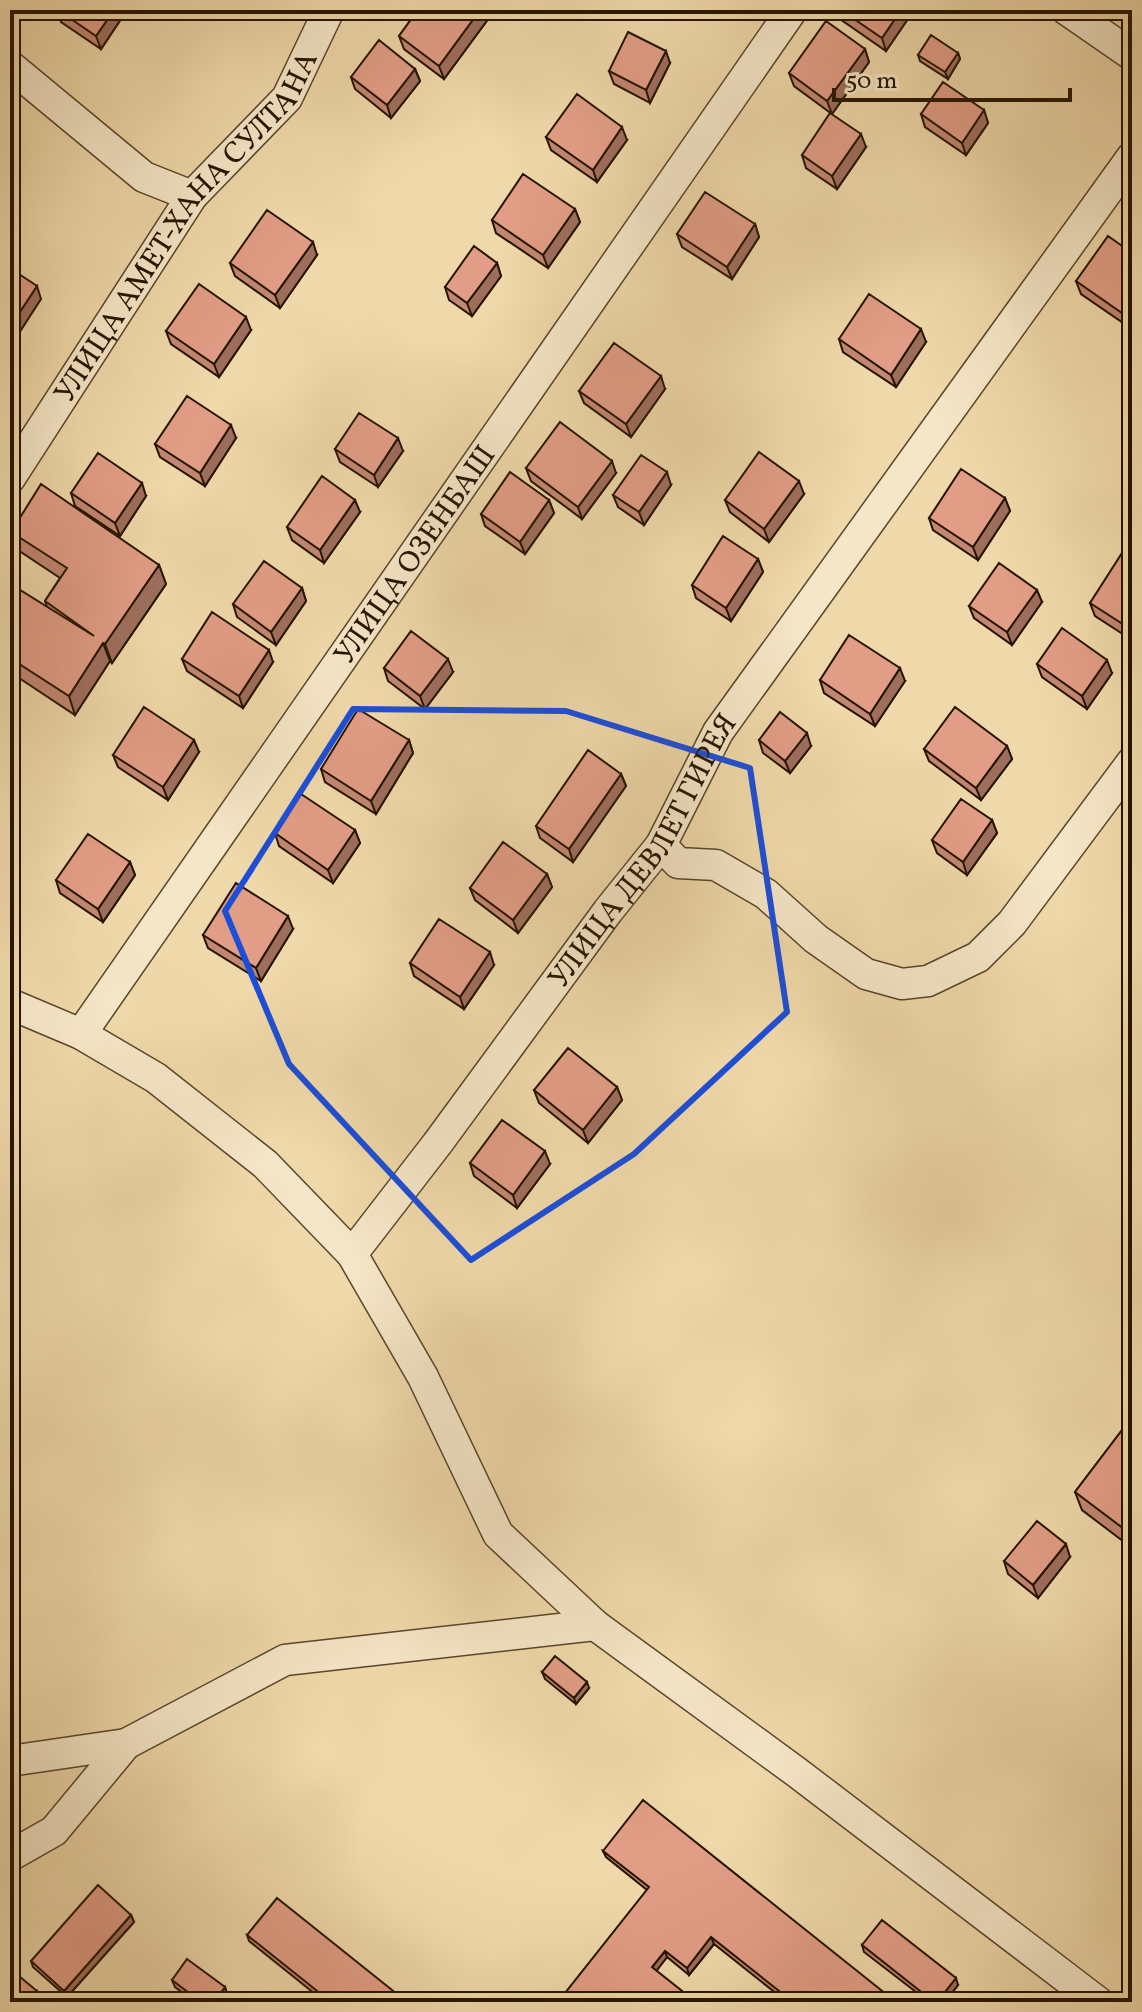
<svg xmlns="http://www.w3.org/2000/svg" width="1142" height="2012" font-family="Vollkorn,serif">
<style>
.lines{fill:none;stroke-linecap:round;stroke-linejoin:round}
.minor-casing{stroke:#58452a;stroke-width:33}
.minor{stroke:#f5e6c7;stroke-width:30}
.wall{fill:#c28772;stroke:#261400;stroke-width:2}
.shaded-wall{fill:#9e6e5d;stroke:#261400;stroke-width:2}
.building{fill:#e19d85;stroke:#261400;stroke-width:2}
.marked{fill:none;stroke:#1d4ed8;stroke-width:6;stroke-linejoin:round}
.labels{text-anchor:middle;stroke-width:7;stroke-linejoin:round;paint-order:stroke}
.street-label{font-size:30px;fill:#261400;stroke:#f5e6c7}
</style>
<rect width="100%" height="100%" fill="#efd8a9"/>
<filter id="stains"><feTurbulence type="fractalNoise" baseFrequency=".0025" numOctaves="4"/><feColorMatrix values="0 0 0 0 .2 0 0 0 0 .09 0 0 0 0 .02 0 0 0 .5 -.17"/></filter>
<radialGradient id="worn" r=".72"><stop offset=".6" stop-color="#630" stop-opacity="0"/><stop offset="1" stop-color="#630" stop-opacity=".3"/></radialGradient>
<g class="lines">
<defs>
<g id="minor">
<path d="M1067 10 1132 55"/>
<path d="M10 66 144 177 192 196"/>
<path id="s1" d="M10 478 192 196 287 98 329 10"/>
<path d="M661 845 678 863 716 865 766 894 816 939 866 974 902 984 928 981 978 957 1012 923 1132 762"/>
<path d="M10 1004 81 1034 156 1078 265 1164 352 1254 423 1377 498 1534 595 1625 795 1771 1098 2002"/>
<path id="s2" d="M81 1034 792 10"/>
<path id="s3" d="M352 1254 437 1144 608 911 661 845 718 732 1132 157"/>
<path d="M10 1761 126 1744 285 1660 595 1625"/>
<path d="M10 1856 54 1831 126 1744"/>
</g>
</defs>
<use href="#minor" class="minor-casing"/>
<use href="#minor" class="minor"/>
</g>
<path class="wall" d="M57 10H127L101 49 61 22Z
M418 10H493L494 11 444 79 404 49 399 36Z
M837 10H914L886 51 840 19Z
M865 49 869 62 832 114 794 86 789 73Z
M958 53 960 59 948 79 920 61 918 55Z
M670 63 650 103 614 84 609 71Z
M415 69 420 81 391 118 355 89 351 77Z
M984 110 988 123 966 155 925 127 921 114Z
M546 137 627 140 597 182 551 150Z
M866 147 837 189 806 168 802 155Z
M575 209 580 222 548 268 496 233 492 220Z
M755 224 759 237 732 279 682 247 677 234Z
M1132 253V329L1081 294 1076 281Z
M317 255 280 308 235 276 230 263Z
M497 263 501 276 472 316 449 300 445 287Z
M251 330 219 377 171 344 166 331Z
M839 339 926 342 896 387 843 352Z
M665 389 631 437 584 403 579 391Z
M236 438 205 486 160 457 155 444Z
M335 449 403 451 378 487 340 462Z
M526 468 616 473 582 519 531 481Z
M671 485 644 525 618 507 613 495Z
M71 493 146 496 120 536 75 506Z
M804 494 769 542 730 512 725 500Z
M1005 498 1010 511 978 560 933 530 929 518Z
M549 500 554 513 525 554 485 526 481 514Z
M360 512 324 563 292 540 287 527Z
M11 532 159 565 166 584 112 663 110 661 75 715 10 672V606L47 607 45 601 60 578 18 550Z
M758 559 763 572 731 621 696 598 692 585Z
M1132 560V640L1095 616 1090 603Z
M302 588 306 601 276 645 237 617 233 604Z
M1042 602 1012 645 974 618 969 606Z
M182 659 273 662 243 708 187 671Z
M1037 664 1112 673 1087 709 1042 677Z
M384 668 453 672 425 709 388 681Z
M820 680 905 681 875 726 824 693Z
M409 740 413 753 376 814 325 782 321 769Z
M759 740 811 746 790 773 763 753Z
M1007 746 1012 759 981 800 929 761 924 749Z
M199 752 168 800 118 767 113 755Z
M621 774 626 786 573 862 540 838 536 826Z
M992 820 997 833 967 875 937 853 932 840Z
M355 830 360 843 333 883 279 846 275 833Z
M130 862 135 875 103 922 60 893 56 880Z
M547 874 552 887 518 933 475 900 470 888Z
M293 929 261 981 208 948 203 935Z
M410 963 494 965 464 1009 414 976Z
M617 1087 622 1100 588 1143 539 1103 534 1090Z
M470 1163 550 1164 517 1208 474 1176Z
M1132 1417V1548L1082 1510 1075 1492Z
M1070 1557 1038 1598 1008 1574 1004 1561Z
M542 1672 589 1688 576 1704 545 1679Z
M603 1851 896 2002H787L714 1944 689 1975 667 1957 656 1971 558 2002 647 1890 606 1857Z
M131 1915 134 1922 67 1997 33 1967 31 1961Z
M247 1935 407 2002H325L249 1941Z
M862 1945 958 1985 945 2002H929L864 1952Z
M172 1980 225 1987 227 1994 221 2002H195L175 1987Z"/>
<path class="shaded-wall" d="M114 10H127L101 49 96 36Z
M480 10 494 11 444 79 439 66Z
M901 10H914L886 51 882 38Z
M865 49 869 62 832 114 827 101Z
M666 51 670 63 650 103 646 90Z
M958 53 960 59 948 79 945 72Z
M415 69 420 81 391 118 387 105Z
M984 110 988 123 966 155 962 143Z
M622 127 627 140 597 182 593 170Z
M861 134 866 147 837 189 832 176Z
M575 209 580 222 548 268 543 255Z
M755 224 759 237 732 279 727 267Z
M313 242 317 255 280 308 275 295Z
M497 263 501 276 472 316 467 303Z
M37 286 41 299 10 347V327Z
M246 317 251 330 219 377 214 364Z
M921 329 926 342 896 387 891 375Z
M661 376 665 389 631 437 626 424Z
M231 425 236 438 205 486 200 473Z
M398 438 403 451 378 487 374 475Z
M612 461 616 473 582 519 578 507Z
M667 472 671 485 644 525 639 512Z
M799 481 804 494 769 542 764 529Z
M142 483 146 496 120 536 115 523Z
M1005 498 1010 511 978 560 973 547Z
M355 500 360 512 324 563 320 550Z
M549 500 554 513 525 554 520 542Z
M758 559 763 572 731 621 726 608Z
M159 565 166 584 112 663 105 644Z
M302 588 306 601 276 645 271 632Z
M1037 590 1042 602 1012 645 1007 632Z
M103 643 110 661 75 715 69 696Z
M269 650 273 662 243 708 239 696Z
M448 659 453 672 425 709 420 696Z
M1107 660 1112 673 1087 709 1082 696Z
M900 668 905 681 875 726 870 714Z
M807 733 811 746 790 773 785 761Z
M194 740 199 752 168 800 163 787Z
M409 740 413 753 376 814 371 801Z
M1007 746 1012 759 981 800 976 788Z
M621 774 626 786 573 862 569 849Z
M992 820 997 833 967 875 963 862Z
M355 830 360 843 333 883 328 870Z
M130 862 135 875 103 922 98 909Z
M547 874 552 887 518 933 513 920Z
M288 916 293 929 261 981 256 968Z
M490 952 494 965 464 1009 460 997Z
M617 1087 622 1100 588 1143 583 1130Z
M545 1151 550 1164 517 1208 513 1195Z
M1066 1544 1070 1557 1038 1598 1033 1585Z
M587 1682 589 1688 576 1704 574 1698Z
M131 1915 134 1922 67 1997 64 1991Z
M711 1937 714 1944 689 1975 687 1968Z
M665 1951 667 1957 654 1974 652 1967Z
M956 1978 958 1985 945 2002H937Z
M225 1987 227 1994 221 2002H214Z
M37 1991 39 1998 35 2002H27Z"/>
<path class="building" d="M58 10H114L96 36Z
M418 10H480L439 66 399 36Z
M841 10H901L882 38Z
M826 21 865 49 827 101 789 73Z
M628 32 666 51 646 90 609 71Z
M931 35 958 53 945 72 918 55Z
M379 40 415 69 387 105 351 77Z
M943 82 984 110 962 143 921 114Z
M577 94 622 127 593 170 546 137Z
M830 113 861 134 832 176 802 155Z
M523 174 575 209 543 255 492 220Z
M705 192 755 224 727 267 677 234Z
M267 210 313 242 275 295 230 263Z
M1108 236 1132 253V320L1076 281Z
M474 246 497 263 467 303 445 287Z
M10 268 37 286 10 327Z
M199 284 246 317 214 364 166 331Z
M869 294 921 329 891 375 839 339Z
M614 343 661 376 626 424 579 391Z
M187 396 231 425 200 473 155 444Z
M359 413 398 438 374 475 335 449Z
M560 422 612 461 578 507 526 468Z
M759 452 799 481 764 529 725 500Z
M98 453 142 483 115 523 71 493Z
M641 455 667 472 639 512 613 495Z
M961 469 1005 498 973 547 929 518Z
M510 472 549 500 520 542 481 514Z
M322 476 355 500 320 550 287 527Z
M41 484 159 565 105 644 103 643 69 696 10 658V606L20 590 94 636 45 601 67 568 11 532Z
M723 536 758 559 726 608 692 585Z
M1122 553 1132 560V630L1090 603Z
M264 561 302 588 271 632 233 604Z
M999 563 1037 590 1007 632 969 606Z
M212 612 269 650 239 696 182 659Z
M1062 628 1107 660 1082 696 1037 664Z
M411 631 448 659 420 696 384 668Z
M849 635 900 668 870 714 820 680Z
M144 707 194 740 163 787 113 755Z
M955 707 1007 746 976 788 924 749Z
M358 709 409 740 371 801 321 769Z
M780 712 807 733 785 761 759 740Z
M588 750 621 774 569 849 536 826Z
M301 794 355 830 328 870 275 833Z
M961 799 992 820 963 862 932 840Z
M88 834 130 862 98 909 56 880Z
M503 842 547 874 513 920 470 888Z
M236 883 288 916 256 968 203 935Z
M439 919 490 952 460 997 410 963Z
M568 1048 617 1087 583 1130 534 1090Z
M502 1120 545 1151 513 1195 470 1163Z
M1132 1417V1535L1075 1492Z
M1037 1521 1066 1544 1033 1585 1004 1561Z
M555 1656 587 1682 574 1698 542 1672Z
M643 1800 896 2002H793L711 1937 687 1968 665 1951 652 1967 696 2002H558L649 1887 603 1851Z
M98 1885 131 1915 64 1991 31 1961Z
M277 1898 407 2002H331L247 1935Z
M882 1920 956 1978 937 2002H934L862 1945Z
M187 1959 225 1987 214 2002H201L172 1980Z
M13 1971 37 1991 27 2002H10V1975Z"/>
<path class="marked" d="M353 709 566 711 750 768 787 1012 634 1154 471 1260 289 1064 225 911Z"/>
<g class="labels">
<g class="street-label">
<text dy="10" stroke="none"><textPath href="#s1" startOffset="308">УЛИЦА АМЕТ-ХАНА СУЛТАНА</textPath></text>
<text dy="10" stroke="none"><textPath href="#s2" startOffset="584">УЛИЦА ОЗЕНБАШ</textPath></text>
<text dy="10" stroke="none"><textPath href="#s3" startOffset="498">УЛИЦА ДЕВЛЕТ ГИРЕЯ</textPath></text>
</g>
</g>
<rect width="1142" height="2012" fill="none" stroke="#efd8a9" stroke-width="40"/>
<rect x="12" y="12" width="1118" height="1988" fill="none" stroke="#261400" stroke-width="4"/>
<rect x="20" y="20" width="1102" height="1972" fill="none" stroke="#261400" stroke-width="2"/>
<path d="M834 88v12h236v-12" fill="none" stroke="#261400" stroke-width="4"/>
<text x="846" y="88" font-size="24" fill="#261400" stroke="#f5e6c7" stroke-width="6" paint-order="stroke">50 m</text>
<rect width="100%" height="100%" filter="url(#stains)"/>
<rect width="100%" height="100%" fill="url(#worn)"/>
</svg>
